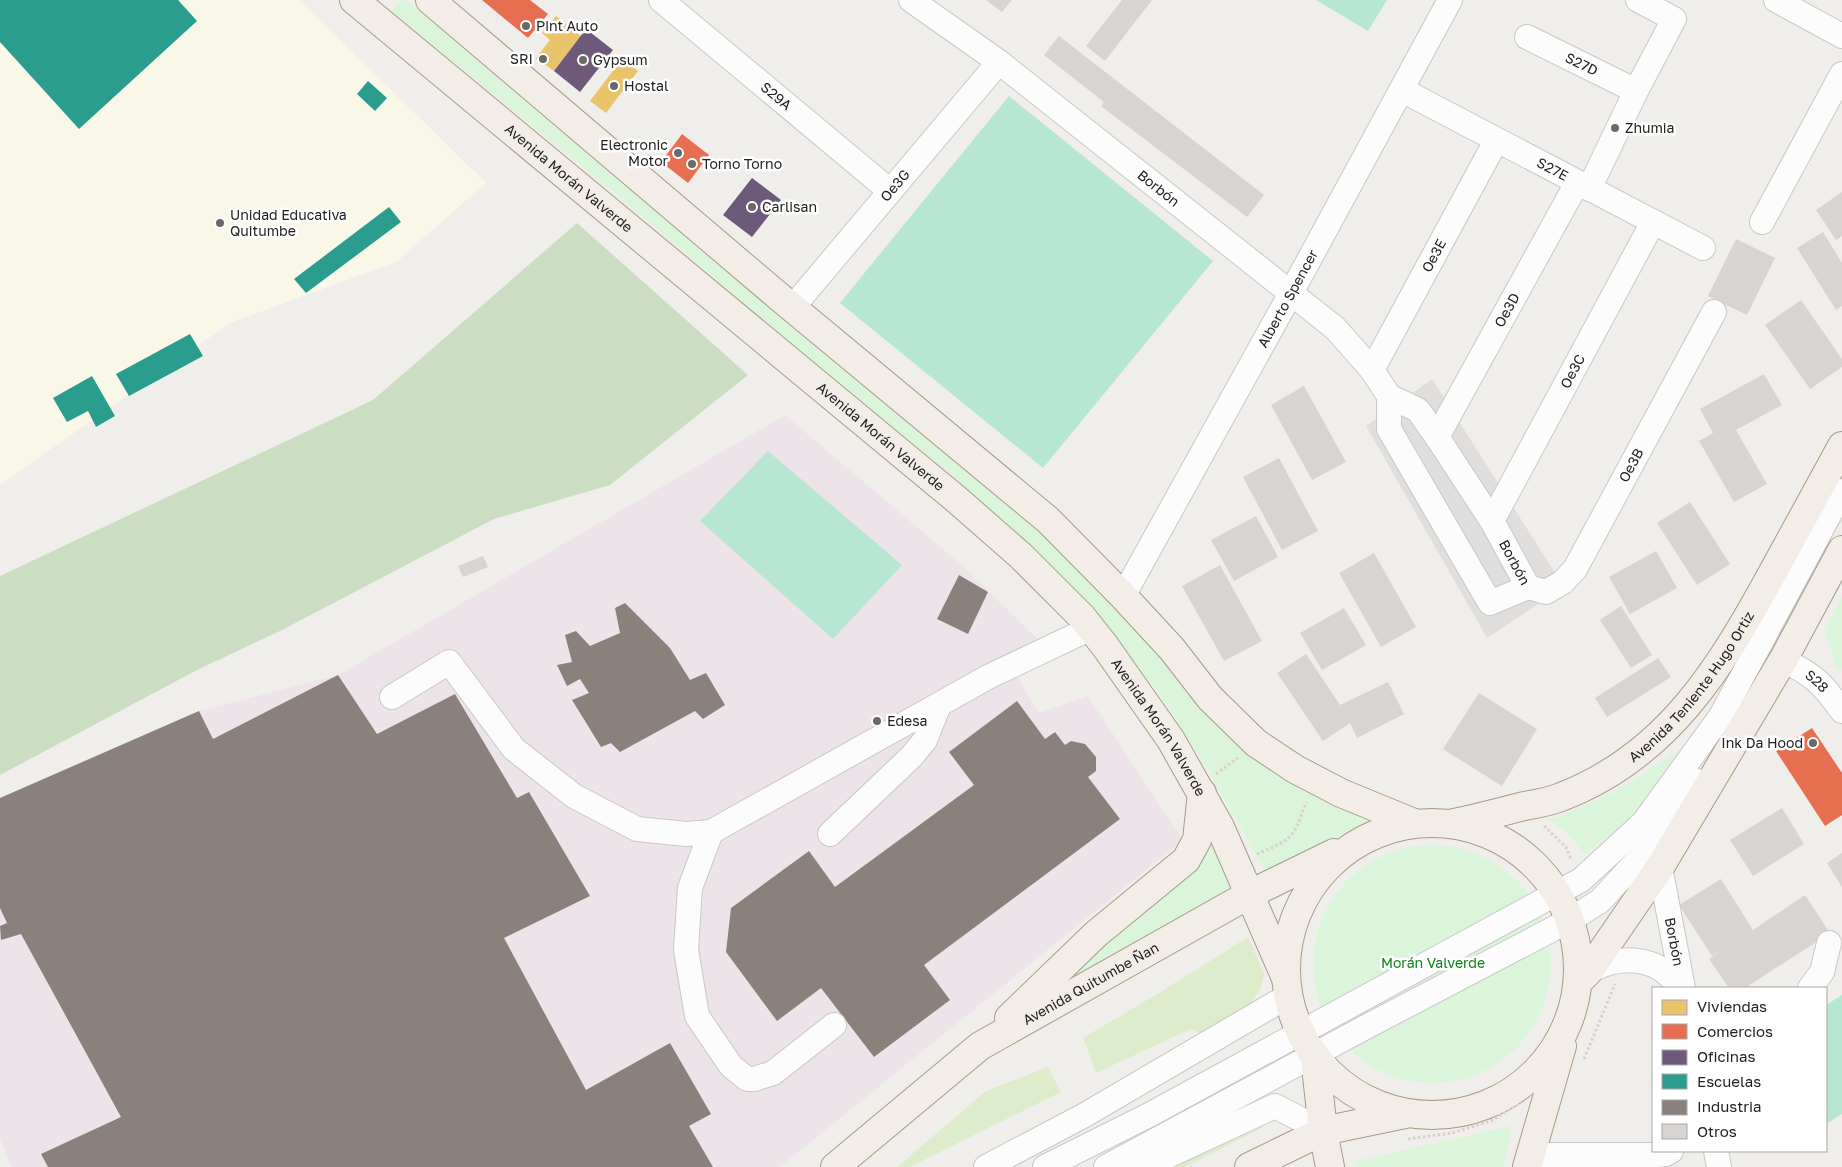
<svg xmlns="http://www.w3.org/2000/svg" width="1842" height="1167" font-family="'Golos Text',sans-serif">
<style>
.industrial{fill:#ede4e9}
.education{fill:#f8f7e8}
.grass{fill:#ddeccb}
.forest{fill:#cbdec1}
.park{fill:#daf5da}
.pitch{fill:#b7e6d2}
.parking{fill:#e0dfde}
.homes{fill:#e9c46a}
.shops{fill:#e76f51}
.offices{fill:#6d597a}
.schools{fill:#2a9d8f}
.industry{fill:#8a817c}
.building{fill:#d7d4d2}
.lines{fill:none;stroke-linecap:round;stroke-linejoin:round}
.minor-casing{stroke:#c9c8c7;stroke-width:26}
.major-casing{stroke:#a79c86;stroke-width:30}
.path{stroke:#dccecd;stroke-width:3;stroke-dasharray:2.5 2.5;stroke-linecap:butt}
.minor{stroke:#fdfcfc;stroke-width:24}
.major{stroke:#f3ede7;stroke-width:28}
.poi-dot{fill:#6a6968;stroke:#fff;stroke-width:2}
.labels{text-anchor:middle;stroke-width:5;stroke-linejoin:round;paint-order:stroke}
.poi-label{font-size:14px;fill:#222;stroke:#fff;text-anchor:start}
.street-label{font-size:14px;fill:#222;stroke:#fff}
.park-label{font-size:14px;fill:#0c8416;stroke:#fff}
</style>
<rect width="100%" height="100%" fill="#f0eeeb"/>
<path class="industrial" d="M785 415 956 560 1045 646 1012 667 1039 713 1088 696 1183 840 780 1167H11L0 1139V798L199 711 338 675Z"/>
<path class="education" d="M0 0H299L486 183 396 262 230 323 0 485Z"/>
<path class="grass" d="M1248 937 1264 974 1260 990 1246 1009 1201 1034 1191 1029 1096 1073 1083 1038 1159 993Z
M1048 1067 1061 1092 910 1167H897L986 1091Z
M1258 1123 1262 1128 1185 1167H1164Z"/>
<path class="forest" d="M577 223 748 375 610 485 494 519 282 630 197 670 0 775V576L373 400Z"/>
<path class="park" d="M403 0H406L938 438 1078 565 1244 751 1289 782 1328 804 1370 820 1266 873 1206 766 1157 690 1085 604 952 475 824 371 609 188 391 11Z
M1842 597V669L1838 671 1824 631Z
M1686 746 1639 811 1585 854 1568 834 1547 818 1559 817 1616 791Z
M1313 964a119 119 0 1 1 238 0a119 119 0 1 1-238 0Z
M1211 846 1233 889 1042 999Z
M1512 1126 1504 1167H1355V1161Z"/>
<path class="pitch" d="M1316 0H1387L1368 31Z
M1009 96 1213 261 1043 468 840 303Z
M768 451 902 565 833 639 700 521Z
M1842 995V1114L1826 1124V1005Z"/>
<path class="parking" d="M1432 379 1564 587 1487 638 1366 426Z"/>
<path class="homes" d="M556 16 581 36 554 71 536 58 550 40 542 33Z
M622 59 638 71 606 113 590 101Z"/>
<path class="shops" d="M482 0H530L548 14 528 38Z
M682 134 709 155 688 183 661 162Z
M1812 728 1842 773V815L1825 826 1776 751Z"/>
<path class="offices" d="M586 29 613 50 580 92 554 71Z
M752 178 781 200 752 237 723 215Z"/>
<path class="schools" d="M0 0H178L197 21 79 129 0 42Z
M368 81 387 98 375 111 357 94Z
M389 207 401 222 306 293 294 279Z
M190 334 203 356 129 396 116 374Z
M92 376 115 416 96 427 88 411 67 422 53 398Z"/>
<path class="industry" d="M959 575 988 592 968 634 937 619Z
M625 603 670 648 690 680 706 673 725 705 703 719 695 711 620 752 611 743 601 747 572 700 589 693 580 679 567 686 557 665 572 662 565 635 576 631 590 646 620 633 615 608Z
M338 675 377 734 455 694 517 798 529 792 590 896 504 938 586 1090 670 1043 711 1114 689 1126 713 1167H48L41 1154 121 1117 21 934 1 940 0 926 7 923 0 908V798L199 711 213 739Z
M1017 701 1045 739 1055 732 1065 745 1071 741 1085 744 1096 757V771L1088 777 1120 819 924 965 950 1000 874 1057 821 988 777 1021 726 952 731 908 809 851 835 887 974 785 949 752Z"/>
<path class="building" d="M986 0H1012L1002 12Z
M1122 0H1152L1105 61 1086 46Z
M1059 36 1264 195 1247 217 1101 106 1104 102 1044 55Z
M1842 192V236L1836 240 1816 210Z
M1823 232 1842 263V306L1836 310 1797 248Z
M1736 239 1775 258 1747 315 1708 296Z
M1801 300 1842 359V367L1810 389 1765 325Z
M1764 374 1782 405 1736 430 1767 484 1734 502 1699 441 1713 433 1700 409Z
M1304 386 1346 462 1312 480 1271 405Z
M1279 458 1318 531 1282 550 1243 477Z
M1690 502 1730 564 1697 585 1657 523Z
M1256 516 1278 557 1234 581 1211 540Z
M1656 551 1677 588 1630 614 1609 577Z
M1374 553 1416 627 1381 647 1339 573Z
M483 556 488 567 463 577 458 566Z
M1220 565 1262 641 1224 661 1182 586Z
M1621 606 1652 655 1631 668 1600 620Z
M1344 608 1366 645 1322 670 1300 633Z
M1306 654 1340 705 1388 682 1404 714 1357 738 1350 723 1323 741 1277 673Z
M1658 658 1671 677 1607 717 1595 698Z
M1479 693 1537 729 1502 786 1443 749Z
M1782 808 1804 844 1753 876 1730 840Z
M1842 853V887L1827 863Z
M1721 879 1753 930 1805 895 1830 933 1745 988H1729L1709 959 1728 946 1712 956 1679 905Z"/>
<g class="lines">
<defs>
<g id="minor">
<path id="s1" d="M661 0 890 191"/>
<path id="s2" d="M911 0 999 62 1335 328 1372 370 1389 396 1418 410 1437 437 1492 521 1528 587"/>
<path d="M1776 0 1842 36"/>
<path id="s3" d="M1527 37 1636 91"/>
<path id="s4" d="M1402 90 1703 248"/>
<path d="M1589 189 1636 91 1674 19 1638 0"/>
<path d="M1762 222 1842 74"/>
<path id="s5" d="M792 308 999 62"/>
<path id="s6" d="M1372 370 1496 141"/>
<path d="M1389 396V429L1490 603 1528 587"/>
<path id="s7" d="M1437 437 1577 183"/>
<path id="s8" d="M1492 521 1653 222"/>
<path id="s9" d="M1528 587 1546 592 1563 582 1575 569 1714 312"/>
<path id="s10" d="M1123 596 1291 293 1450 0"/>
<path id="s11" d="M1783 660C1814 675 1822 683 1842 711"/>
<path d="M392 697 449 662 514 749 574 796 637 829 686 834 711 832 988 677 1091 628"/>
<path d="M711 832 690 888 686 950 697 1016 731 1066 747 1079H754L773 1073 834 1025"/>
<path d="M830 834 912 756 925 740 939 705"/>
<path id="s12" d="M1660 867 1683 988"/>
<path d="M1588 972C1619 954 1659 955 1679 988"/>
<path d="M1810 988 1822 972 1829 943"/>
<path d="M1716 1151 1719 1167"/>
<path d="M1530 1155H1656L1666 1154 1671 1151"/>
<path d="M986 1167 1083 1116 1288 996"/>
<path d="M1045 1167 1151 1114 1581 880 1644 822 1721 716 1842 491"/>
<path d="M1106 1167 1362 1029 1570 920 1600 901 1661 835 1697 781"/>
<path d="M1144 1167 1275 1106 1323 1131"/>
</g>
<g id="major">
<path id="s13" d="M354 0 956 499 1021 556 1082 617 1105 646 1171 740 1220 827 1285 976"/>
<path d="M430 0 777 295 1048 520 1123 596 1172 649 1210 698 1256 743 1295 769 1341 793 1414 823"/>
<path id="s14" d="M1454 823C1478 818 1501 812 1524 806 1536 804 1549 802 1561 797 1668 756 1721 667 1773 572 1796 530 1819 488 1842 446"/>
<circle cx="1432" cy="969" r="146"/>
<path d="M1579 981 1588 972 1660 867 1783 660 1842 550"/>
<path d="M1009 1018 1096 934 1186 860 1197 840 1202 793"/>
<path d="M1315 1057 1323 1131 1330 1167"/>
<path id="s15" d="M835 1167 980 1046 1250 894 1334 853"/>
<path d="M1249 1167 1323 1131 1405 1114"/>
<path d="M1527 1167 1562 1046"/>
</g>
</defs>
<use href="#minor" class="minor-casing"/>
<use href="#major" class="major-casing"/>
<path class="path" d="M1216 774 1239 757
M1544 826 1566 847 1571 859
M1257 854C1270 848 1287 843 1294 831 1300 822 1302 811 1307 802
M1584 1059 1615 984
M1408 1139 1452 1133 1493 1120 1521 1102"/>
<use href="#minor" class="minor"/>
<use href="#major" class="major"/>
</g>
<g class="poi-dot">
<circle cx="526" cy="26" r="5"/>
<circle cx="543" cy="59" r="5"/>
<circle cx="583" cy="60" r="5"/>
<circle cx="614" cy="86" r="5"/>
<circle cx="1615" cy="128" r="5"/>
<circle cx="678" cy="153" r="5"/>
<circle cx="692" cy="164" r="5"/>
<circle cx="752" cy="207" r="5"/>
<circle cx="220" cy="223" r="5"/>
<circle cx="877" cy="721" r="5"/>
<circle cx="1813" cy="743" r="5"/>
</g>
<g class="labels">
<g class="poi-label">
<text x="536" y="31">Pint Auto</text>
<text x="533" y="64" text-anchor="end">SRI</text>
<text x="593" y="65">Gypsum</text>
<text x="624" y="91">Hostal</text>
<text x="1625" y="133">Zhumia</text>
<text x="668" y="150" text-anchor="end">Electronic<tspan x="668" dy="16">Motor</tspan></text>
<text x="702" y="169">Torno Torno</text>
<text x="762" y="212">Carlisan</text>
<text x="230" y="220">Unidad Educativa<tspan x="230" dy="16">Quitumbe</tspan></text>
<text x="887" y="726">Edesa</text>
<text x="1803" y="748" text-anchor="end">Ink Da Hood</text>
</g>
<g class="street-label">
<text dy="5" stroke="none"><textPath href="#s3" startOffset="61">S27D</textPath></text>
<text dy="5" stroke="none"><textPath href="#s1" startOffset="150">S29A</textPath></text>
<text dy="5" stroke="none"><textPath href="#s4" startOffset="170">S27E</textPath></text>
<text dy="5" stroke="none"><textPath href="#s13" startOffset="279">Avenida Morán Valverde</textPath></text>
<text dy="5" stroke="none"><textPath href="#s5" startOffset="160">Oe3G</textPath></text>
<text dy="5" stroke="none"><textPath href="#s2" startOffset="311">Borbón</textPath></text>
<text dy="5" stroke="none"><textPath href="#s6" startOffset="130">Oe3E</textPath></text>
<text dy="5" stroke="none"><textPath href="#s10" startOffset="340">Alberto Spencer</textPath></text>
<text dy="5" stroke="none"><textPath href="#s7" startOffset="145">Oe3D</textPath></text>
<text dy="5" stroke="none"><textPath href="#s8" startOffset="170">Oe3C</textPath></text>
<text dy="5" stroke="none"><textPath href="#s13" startOffset="684">Avenida Morán Valverde</textPath></text>
<text dy="5" stroke="none"><textPath href="#s9" startOffset="174">Oe3B</textPath></text>
<text dy="5" stroke="none"><textPath href="#s2" startOffset="836">Borbón</textPath></text>
<text dy="5" stroke="none"><textPath href="#s11" startOffset="40">S28</textPath></text>
<text dy="5" stroke="none"><textPath href="#s14" startOffset="285">Avenida Teniente Hugo Ortiz</textPath></text>
<text dy="5" stroke="none"><textPath href="#s13" startOffset="1089">Avenida Morán Valverde</textPath></text>
<text dy="5" stroke="none"><textPath href="#s12" startOffset="76">Borbón</textPath></text>
<text dy="5" stroke="none"><textPath href="#s15" startOffset="316">Avenida Quitumbe Ñan</textPath></text>
</g>
<g class="park-label">
<text x="1433" y="968">Morán Valverde</text>
</g>
</g>
<rect x="1652" y="987" width="175" height="165" fill="#ffffff" stroke="#a7a7a7"/>
<rect x="1662" y="1000" width="25" height="15" fill="#e9c46a" stroke="#a7a7a7"/>
<text x="1697" y="1012" font-size="15" fill="#222222">Viviendas</text>
<rect x="1662" y="1024" width="25" height="15" fill="#e76f51" stroke="#a7a7a7"/>
<text x="1697" y="1037" font-size="15" fill="#222222">Comercios</text>
<rect x="1662" y="1050" width="25" height="15" fill="#6d597a" stroke="#a7a7a7"/>
<text x="1697" y="1062" font-size="15" fill="#222222">Oficinas</text>
<rect x="1662" y="1074" width="25" height="15" fill="#2a9d8f" stroke="#a7a7a7"/>
<text x="1697" y="1087" font-size="15" fill="#222222">Escuelas</text>
<rect x="1662" y="1100" width="25" height="15" fill="#8a817c" stroke="#a7a7a7"/>
<text x="1697" y="1112" font-size="15" fill="#222222">Industria</text>
<rect x="1662" y="1124" width="25" height="15" fill="#d7d4d2" stroke="#a7a7a7"/>
<text x="1697" y="1137" font-size="15" fill="#222222">Otros</text>
</svg>
